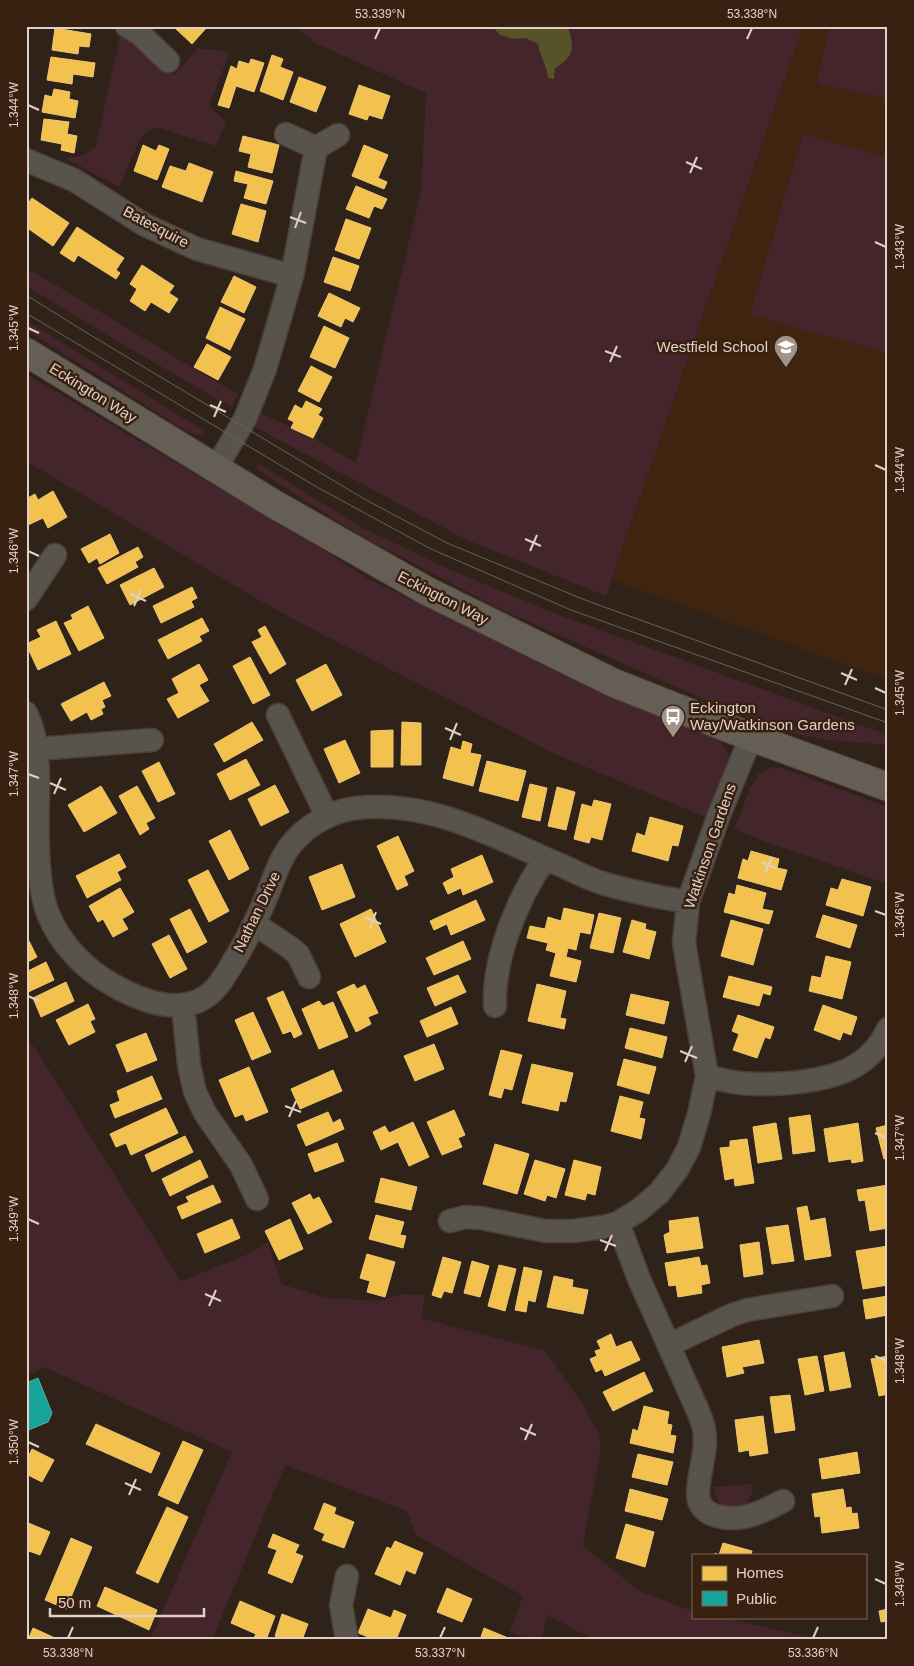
<svg xmlns="http://www.w3.org/2000/svg" width="914" height="1666" font-family="Arial,sans-serif">
<style>
.built{fill:#3f240f}
.green{fill:#45252c}
.water{fill:#575328}
.homes{fill:#f2c14e;stroke:#edc672}
.public{fill:#17a398;stroke:#53b0a6}
.lines{fill:none;stroke-linecap:round;stroke-linejoin:round}
.street-casing{stroke:#4a3f36;stroke-width:25}
.secondary-casing{stroke:#4a3f36;stroke-width:30}
.street{stroke:#59534d;stroke-width:22}
.secondary{stroke:#645e55;stroke-width:28}
.tram{stroke:#68615a;stroke-width:1}
.ticks{fill:none;stroke:#e0d0c6;stroke-width:2}
.labels{text-anchor:middle;stroke-width:5;stroke-linejoin:round;paint-order:stroke}
.street-label{font-size:15px;fill:#e0d0c6;stroke:#382110}
.poi-label{font-size:15px;fill:#e0d0c6;stroke:#382110;text-anchor:end}
.neatline{fill:none;stroke:#e0d0c6;stroke-width:2}
.ticks-label{font-size:12px;text-anchor:middle;fill:#e0d0c6}
</style>
<rect width="100%" height="100%" fill="#2f2219"/>
<path class="built" d="M803 26H888V680L612 580Z"/>
<path class="green" d="M296 26H803L606 596 467 540 255 427 261 413 313 438 356 463 421 191 426 93 315 43Z
M829 26H888V98L817 84Z
M121 31 145 42 174 75 198 48 230 52 209 106 226 122 216 146 160 128 151 129 140 139 119 187 65 158C78 157 86 156 96 146Z
M803 134 888 158V353L750 315Z
M26 268C98 309 167 354 238 394L231 407 124 345 26 286Z
M26 320 204 431 203 435 190 433 26 330Z
M26 374 322 549 365 577 526 656 587 685 705 732 720 740 727 751 731 765 710 819 555 754 314 630 264 603 26 461Z
M261 465 361 527 444 567 556 614 888 735V745L827 740 796 734 746 717 674 686 498 608 358 534 265 475 256 467Z
M772 768H782L888 807V884L769 843 734 829 750 789 759 773Z
M26 1039 36 1049 181 1281 246 1255 268 1242 281 1284 326 1298 380 1301 401 1294 425 1295 421 1318 545 1351 581 1401 597 1430 601 1446 583 1546 641 1592 693 1611V1617H721L821 1640H595L547 1615 542 1640H532L510 1632 523 1596 416 1535 407 1511 285 1465 212 1640H150L232 1452 44 1367 26 1376Z
M753 1484 752 1494 747 1504C728 1512 718 1510 713 1487Z"/>
<path class="water" d="M492 26H568C574 48 575 56 555 68L554 79 548 78C547 66 540 56 538 44L526 38 513 39 500 35Z"/>
<path class="homes" d="M177 26H208L192 44 175 28Z
M55 28 91 34 89 47 79 46 78 54 52 50Z
M272 55 283 59 280 67 293 72 283 100 260 91Z
M51 57 95 63 93 77 73 74 72 84 47 80Z
M251 59 264 63 254 92 236 86 229 108 218 105 231 66 237 69 239 61 249 64Z
M299 77 326 87 316 112 290 102Z
M359 85 390 96 382 119 369 115 367 120 349 114Z
M54 89 70 92 69 99 78 101 75 118 42 112 45 95 52 97Z
M44 119 69 122 67 134 77 136 74 153 61 150 62 144 41 140Z
M243 136 279 145 272 173 248 167 251 154 239 151Z
M143 145 156 151 159 145 169 149 157 180 134 171Z
M364 145 388 155 378 178 387 182 384 189 352 176Z
M189 163 213 172 202 202 162 187 170 166 186 171Z
M236 171 273 181 266 204 244 198 248 184 234 181Z
M356 186 387 199 382 209 374 206 369 218 346 209Z
M32 198 69 223 53 246 26 227V206Z
M241 204 266 211 258 242 232 234Z
M346 219 371 228 359 259 335 250Z
M77 227 124 258 116 270 120 273 116 279 78 255 74 262 60 253Z
M333 257 359 266 350 291 324 282Z
M142 265 174 286 169 293 178 299 169 313 151 302 145 311 130 301 137 289 130 284Z
M234 276 256 287 244 313 221 302Z
M329 293 360 308 353 322 345 318 341 327 318 316Z
M220 307 245 319 230 350 206 338Z
M324 326 349 338 335 368 310 357Z
M207 344 231 357 218 380 194 367Z
M311 366 332 377 319 402 298 391Z
M306 401 322 409 318 415 323 418 313 438 291 428 294 422 288 419 295 405 302 409Z
M53 491 67 517 48 528 43 518 26 526V499L35 494 38 500Z
M110 534 119 553 100 564 97 558 89 563 81 549Z
M138 547 143 557 135 562 138 567 107 584 98 568Z
M154 568 164 587 130 605 120 585Z
M192 587 197 598 191 601 194 607 161 623 153 606Z
M88 606 104 638 79 651 64 623 73 619 71 615Z
M202 618 209 631 199 636 202 641 168 659 158 640Z
M56 621 71 654 38 670 26 644 41 637 37 630Z
M265 626 286 664 270 674 252 642 262 637 258 630Z
M250 657 270 695 253 704 233 666Z
M199 664 208 680 199 685 209 701 178 718 167 699 179 693 172 679Z
M326 664 342 695 312 711 296 680Z
M104 682 111 696 102 700 105 707 101 709 103 714 91 720 87 712 71 721 61 704Z
M252 722 263 740 224 762 214 744Z
M402 722 421 723V765H401Z
M393 730V767H371V731Z
M345 740 360 773 339 783 324 749Z
M463 741 472 744 470 753 481 755 473 786 443 778 451 747 461 750Z
M246 759 260 785 230 800 217 774Z
M487 761 526 771 518 801 479 791Z
M159 762 175 794 158 802 142 771Z
M530 784 547 788 540 821 522 817Z
M275 785 289 812 261 826 248 799Z
M101 786 117 813 84 832 68 805Z
M137 786 155 818 146 823 149 829 140 835 119 796Z
M557 787 575 792 566 830 548 826Z
M594 800 611 804 602 840 591 837 589 843 574 839 582 804 592 807Z
M650 817 683 826 678 846 672 845 668 861 632 851 637 833 645 836Z
M230 830 249 869 229 880 209 841Z
M398 836 414 871 404 876 408 885 397 890 377 846Z
M751 851 779 859 777 868 787 870 781 890 738 878 743 859 748 861Z
M119 854 126 867 117 872 121 880 87 898 76 876Z
M482 855 493 882 463 895 461 888 448 894 443 883 454 877 451 869Z
M342 864 355 897 322 910 309 877Z
M208 870 229 911 209 922 188 880Z
M842 879 871 887 863 916 826 905 831 888 838 890Z
M737 885 766 893 762 909 773 911 769 924 724 912 729 893 735 895Z
M120 888 134 912 122 919 128 929 113 937 103 919 98 922 89 906Z
M476 900 485 920 451 935 447 924 434 930 430 921Z
M564 908 594 915 590 934 580 932 576 950 568 948 566 957 581 961 576 982 550 976 556 953 546 950 548 943 527 938 530 926 545 929 548 917 561 921Z
M190 909 207 942 187 953 170 919Z
M371 909 386 942 355 957 340 924Z
M599 913 621 918 613 953 590 948Z
M823 915 857 925 850 948 816 937Z
M632 920 646 924 645 929 656 932 649 959 623 952Z
M731 920 763 929 753 965 721 956Z
M169 935 187 969 170 978 152 944Z
M29 941 37 957 26 963V942Z
M463 941 471 959 434 975 426 958Z
M826 956 851 962 842 999 809 991 812 976 821 978Z
M46 962 54 980 26 993V972Z
M458 975 466 992 435 1006 427 988Z
M729 976 772 987 770 995 763 993 759 1006 723 997Z
M66 982 74 1001 41 1017 33 998Z
M354 984 357 989 365 985 378 1013 368 1017 371 1024 356 1032 337 992Z
M537 984 566 991 560 1018 566 1019 564 1029 528 1021Z
M283 991 302 1034 294 1038 291 1031 283 1034 267 998Z
M631 994 669 1002 664 1024 626 1015Z
M319 1001 323 1006 333 1002 348 1037 319 1049 302 1009Z
M88 1004 95 1019 90 1021 95 1032 69 1045 56 1020Z
M823 1005 857 1017 851 1035 843 1032 840 1040 814 1030Z
M451 1007 458 1024 427 1037 420 1021Z
M253 1012 271 1052 252 1060 235 1020Z
M738 1015 774 1027 770 1039 765 1037 757 1058 733 1050 739 1034 732 1031Z
M630 1028 667 1037 662 1058 625 1048Z
M146 1033 157 1060 127 1072 116 1045Z
M434 1044 444 1069 415 1081 404 1056Z
M501 1050 522 1055 512 1090 504 1088 501 1098 489 1095Z
M624 1059 656 1067 649 1094 617 1085Z
M532 1064 573 1073 566 1102 560 1101 558 1111 522 1103Z
M249 1067 268 1112 246 1121 243 1114 235 1117 219 1080Z
M333 1070 342 1091 300 1109 291 1089Z
M152 1076 162 1099 115 1118 110 1105 120 1101 117 1091Z
M620 1096 643 1102 639 1118 645 1119 641 1139 611 1131Z
M166 1108 178 1133 131 1155 126 1143 116 1147 110 1134Z
M454 1110 465 1135 458 1138 462 1147 442 1155 427 1122Z
M328 1112 333 1123 340 1119 344 1129 306 1146 297 1125Z
M810 1115 815 1151 793 1154 789 1118Z
M413 1122 429 1157 409 1166 398 1142 381 1150 373 1132 385 1126 389 1133Z
M776 1123 782 1159 758 1163 753 1127Z
M858 1123 863 1161 852 1163 851 1159 829 1162 824 1129Z
M888 1125V1158L884 1159 876 1128Z
M185 1136 193 1152 152 1172 145 1155Z
M747 1139 754 1183 735 1186 734 1178 725 1180 720 1148 730 1147V1141Z
M337 1143 344 1161 315 1172 308 1154Z
M495 1144 529 1154 517 1194 483 1184Z
M200 1160 208 1177 170 1196 162 1179Z
M535 1160 565 1169 556 1198 547 1195 545 1201 524 1194Z
M574 1160 601 1167 595 1195 587 1193 585 1200 565 1195Z
M381 1178 417 1187 411 1210 375 1202Z
M213 1185 221 1202 182 1219 177 1207 189 1202 186 1197Z
M888 1185V1228L870 1231 865 1200 859 1201 857 1190Z
M310 1194 313 1200 319 1197 332 1222 308 1234 292 1203Z
M807 1206 810 1221 825 1218 831 1256 805 1260 797 1208Z
M376 1215 404 1222 400 1235 406 1236 403 1248 369 1239Z
M698 1217 703 1248 667 1253 664 1235 670 1232 669 1221Z
M232 1219 240 1238 205 1253 197 1234Z
M290 1219 303 1249 279 1260 265 1231Z
M788 1225 794 1261 772 1264 766 1228Z
M759 1242 763 1274 744 1277 740 1245Z
M888 1246V1285L863 1289 856 1251Z
M367 1254 395 1262 385 1297 367 1292 370 1281 360 1278Z
M443 1257 461 1262 452 1293 444 1291 441 1298 432 1295Z
M699 1257 701 1266 707 1265 710 1283 701 1285 702 1293 678 1297 676 1285 669 1286 665 1263Z
M472 1261 489 1266 480 1297 464 1293Z
M499 1265 516 1269 505 1311 488 1306Z
M524 1267 542 1271 535 1302 528 1300 526 1312 515 1310Z
M554 1276 573 1280 572 1287 588 1290 583 1314 547 1307Z
M888 1296V1315L866 1319 863 1300Z
M611 1334 616 1347 631 1341 640 1360 605 1376 602 1369 596 1372 590 1359 597 1356 595 1351 601 1349 597 1341Z
M759 1340 764 1363 742 1367 744 1373 727 1377 722 1347Z
M844 1352 851 1387 830 1391 824 1356Z
M817 1356 824 1391 805 1395 798 1359Z
M888 1356V1394L879 1396 871 1359Z
M644 1372 653 1391 613 1411 603 1392Z
M790 1395 795 1430 775 1433 770 1397Z
M644 1406 669 1412 667 1424 672 1425 670 1435 676 1436 673 1453 630 1443 633 1429 638 1431Z
M763 1416 768 1453 750 1456 749 1450 739 1452 735 1420Z
M96 1424 160 1453 151 1473 86 1444Z
M183 1441 203 1450 178 1504 158 1495Z
M32 1449 54 1460 42 1482 26 1474V1461Z
M857 1452 860 1473 822 1479 819 1459Z
M638 1454 673 1462 667 1485 632 1477Z
M630 1489 668 1499 662 1520 625 1511Z
M843 1489 846 1508 851 1507 852 1514 857 1513 859 1528 822 1533 820 1516 815 1517 812 1494Z
M324 1503 336 1508 334 1514 354 1522 344 1548 322 1540 325 1534 314 1529Z
M167 1507 188 1517 158 1583 136 1573Z
M26 1522 50 1532 40 1555 26 1550Z
M626 1524 654 1532 645 1567 616 1558Z
M273 1534 299 1545 295 1553 303 1556 292 1583 268 1573 277 1550 268 1547Z
M71 1538 92 1547 66 1609 45 1600Z
M395 1541 423 1553 415 1574 406 1570 400 1585 375 1574 387 1547 391 1549Z
M723 1543 752 1551 751 1555H715V1553L719 1555Z
M105 1587 157 1610 149 1630 97 1606Z
M447 1588 472 1599 462 1622 437 1612Z
M240 1601 275 1616 266 1640H253L256 1634 231 1623Z
M368 1609 391 1618 394 1610 406 1615 396 1640 387 1637 386 1640H376L358 1633Z
M888 1609V1621L881 1622 879 1611Z
M282 1614 308 1624 302 1640H286L275 1636Z
M33 1628 53 1637 52 1640H28Z
M484 1628 513 1640H480Z"/>
<path class="public" d="M38 1378 52 1413 48 1422 26 1431V1383Z"/>
<g class="lines">
<defs>
<path id="street" d="M127 26 140 34 168 61
M286 134 316 148 338 135
M26 160 74 180 145 225 197 249 292 276
M216 468 245 419 265 369 292 276 316 148
M26 599 55 555
M26 713C39 739 38 768 38 796 37 828 36 887 49 916 61 945 86 970 113 985 143 1002 186 1019 215 989 224 979 230 967 237 956 249 935 259 915 268 893 275 875 282 853 296 839 311 823 335 810 357 808 428 799 495 837 558 864 572 870 585 877 599 882 628 891 658 897 688 902
M278 715 327 816
M37 749 152 740
M255 924 289 947 298 954 309 977
M183 1005 189 1065 195 1092 205 1113 241 1165 257 1199
M495 1006C493 958 518 897 545 859
M707 1076C718 1079 729 1082 741 1083 757 1085 774 1084 790 1083 832 1079 869 1070 888 1029
M450 1221 465 1217 481 1218 546 1231H573L603 1227 618 1223 639 1210 659 1193 677 1170 689 1147 699 1114 707 1076 684 943 688 902 719 815 751 737
M618 1223 639 1279 698 1411C700 1417 703 1423 704 1429 708 1451 698 1473 698 1494 698 1517 727 1520 744 1517 757 1515 771 1507 783 1501
M669 1345 732 1315 747 1310 832 1296
M347 1640 341 1605 347 1576"/>
<path id="secondary" d="M26 352 274 504 427 591 614 683 751 737 888 787"/>
</defs>
<use href="#street" class="street-casing"/>
<use href="#secondary" class="secondary-casing"/>
<use href="#street" class="street"/>
<use href="#secondary" class="secondary"/>
<path class="tram" d="M26 295 92 336 366 500 447 543 585 600 888 710
M26 313 315 486 431 549 571 610 888 723"/>
</g>
<path class="ticks" d="M375 39 380 28M747 39 752 28M28 105 39 110M686 162 702 169M690 173 697 157M290 217 306 223M295 228 301 212M875 242 886 247M28 328 39 333M605 351 621 357M610 362 617 346M210 405 226 412M214 417 221 401M875 465 886 470M525 539 541 546M28 551 39 556M530 551 537 535M130 594 146 601M134 606 141 590M841 673 857 680M845 685 852 669M875 688 886 693M445 728 461 735M450 740 457 723M28 774 39 778M50 783 66 790M54 794 61 778M761 862 777 869M765 873 772 857M875 911 886 915M365 917 381 924M370 928 376 912M28 996 39 1001M680 1051 697 1058M685 1062 692 1046M285 1106 301 1112M289 1117 296 1101M875 1133 886 1138M28 1219 39 1224M600 1240 616 1246M605 1251 612 1235M205 1294 221 1301M209 1306 216 1290M875 1356 886 1361M520 1428 536 1435M525 1440 532 1424M28 1442 39 1447M125 1483 141 1490M129 1495 136 1479M875 1579 886 1584M68 1638 73 1627M440 1638 445 1627M813 1638 818 1627"/>
<defs>
<symbol id="school-pin" viewBox="-11 -11 22 30"><path d="M0 17L-7.5 6A9.5 9.5 0 1 1 7.5 6Z" fill="#a29389" stroke="#382110"/><path d="M0-5L7-2L0 1L-7-2ZM-4 1L0 2.5L4 1V4Q0 6-4 4Z" fill="#fff"/></symbol>
<symbol id="bus-pin" viewBox="-11 -11 22 30"><path d="M0 17L-7.5 6A9.5 9.5 0 1 1 7.5 6Z" fill="#a29389" stroke="#382110"/><path d="M-5-6H5V4H4V6H2V4H-2V6H-4V4H-5ZM-3.5-4V0h7V-4ZM-3.5 1.2v1.5H-2V1.2ZM2 1.2v1.5H3.5V1.2Z" fill="#fff"/></symbol>
</defs>
<g fill-rule="evenodd">
<use href="#school-pin" x="772" y="333" width="28" height="38"/>
<use href="#bus-pin" x="659" y="703" width="28" height="38"/>
</g>
<g class="labels">
<g class="street-label">
<text transform="translate(156 227) rotate(28)" y="5">Batesquire</text>
<text transform="translate(93 393) rotate(32)" y="5">Eckington Way</text>
<text transform="translate(443 598) rotate(27)" y="5">Eckington Way</text>
<text transform="translate(710 846) rotate(-71)" y="5">Watkinson Gardens</text>
<text transform="translate(257 912) rotate(-64)" y="5">Nathan Drive</text>
</g>
<g class="poi-label">
<text x="768" y="352">Westfield School</text>
<text x="690" y="713" text-anchor="start">Eckington<tspan x="690" dy="17">Way/Watkinson Gardens</tspan></text>
</g>
</g>
<rect width="914" height="1666" fill="none" stroke="#382110" stroke-width="55"/>
<rect x="692" y="1554" width="175" height="65" fill="#382110" stroke="#7b6759"/>
<rect x="702" y="1566" width="25" height="15" fill="#f2c14e" stroke="#7b6759"/>
<text x="736" y="1578" font-size="15" fill="#e0d0c6">Homes</text>
<rect x="702" y="1591" width="25" height="15" fill="#17a398" stroke="#7b6759"/>
<text x="736" y="1604" font-size="15" fill="#e0d0c6">Public</text>
<path d="M50 1608v8h154v-8" fill="none" stroke="#e0d0c6" stroke-width="2.5"/>
<text x="58" y="1608" font-size="15" fill="#e0d0c6" stroke="#382110" stroke-width="4" paint-order="stroke">50 m</text>
<rect x="28" y="28" width="858" height="1610" class="neatline"/>
<g class="ticks-label">
<text x="380" y="18">53.339°N</text>
<text x="752" y="18">53.338°N</text>
<text transform="translate(14 105) rotate(-90)" y="4">1.344°W</text>
<text transform="translate(900 247) rotate(-90)" y="4">1.343°W</text>
<text transform="translate(14 328) rotate(-90)" y="4">1.345°W</text>
<text transform="translate(900 470) rotate(-90)" y="4">1.344°W</text>
<text transform="translate(14 551) rotate(-90)" y="4">1.346°W</text>
<text transform="translate(900 693) rotate(-90)" y="4">1.345°W</text>
<text transform="translate(14 774) rotate(-90)" y="4">1.347°W</text>
<text transform="translate(900 915) rotate(-90)" y="4">1.346°W</text>
<text transform="translate(14 996) rotate(-90)" y="4">1.348°W</text>
<text transform="translate(900 1138) rotate(-90)" y="4">1.347°W</text>
<text transform="translate(14 1219) rotate(-90)" y="4">1.349°W</text>
<text transform="translate(900 1361) rotate(-90)" y="4">1.348°W</text>
<text transform="translate(14 1442) rotate(-90)" y="4">1.350°W</text>
<text transform="translate(900 1584) rotate(-90)" y="4">1.349°W</text>
<text x="68" y="1657">53.338°N</text>
<text x="440" y="1657">53.337°N</text>
<text x="813" y="1657">53.336°N</text>
</g>
</svg>
